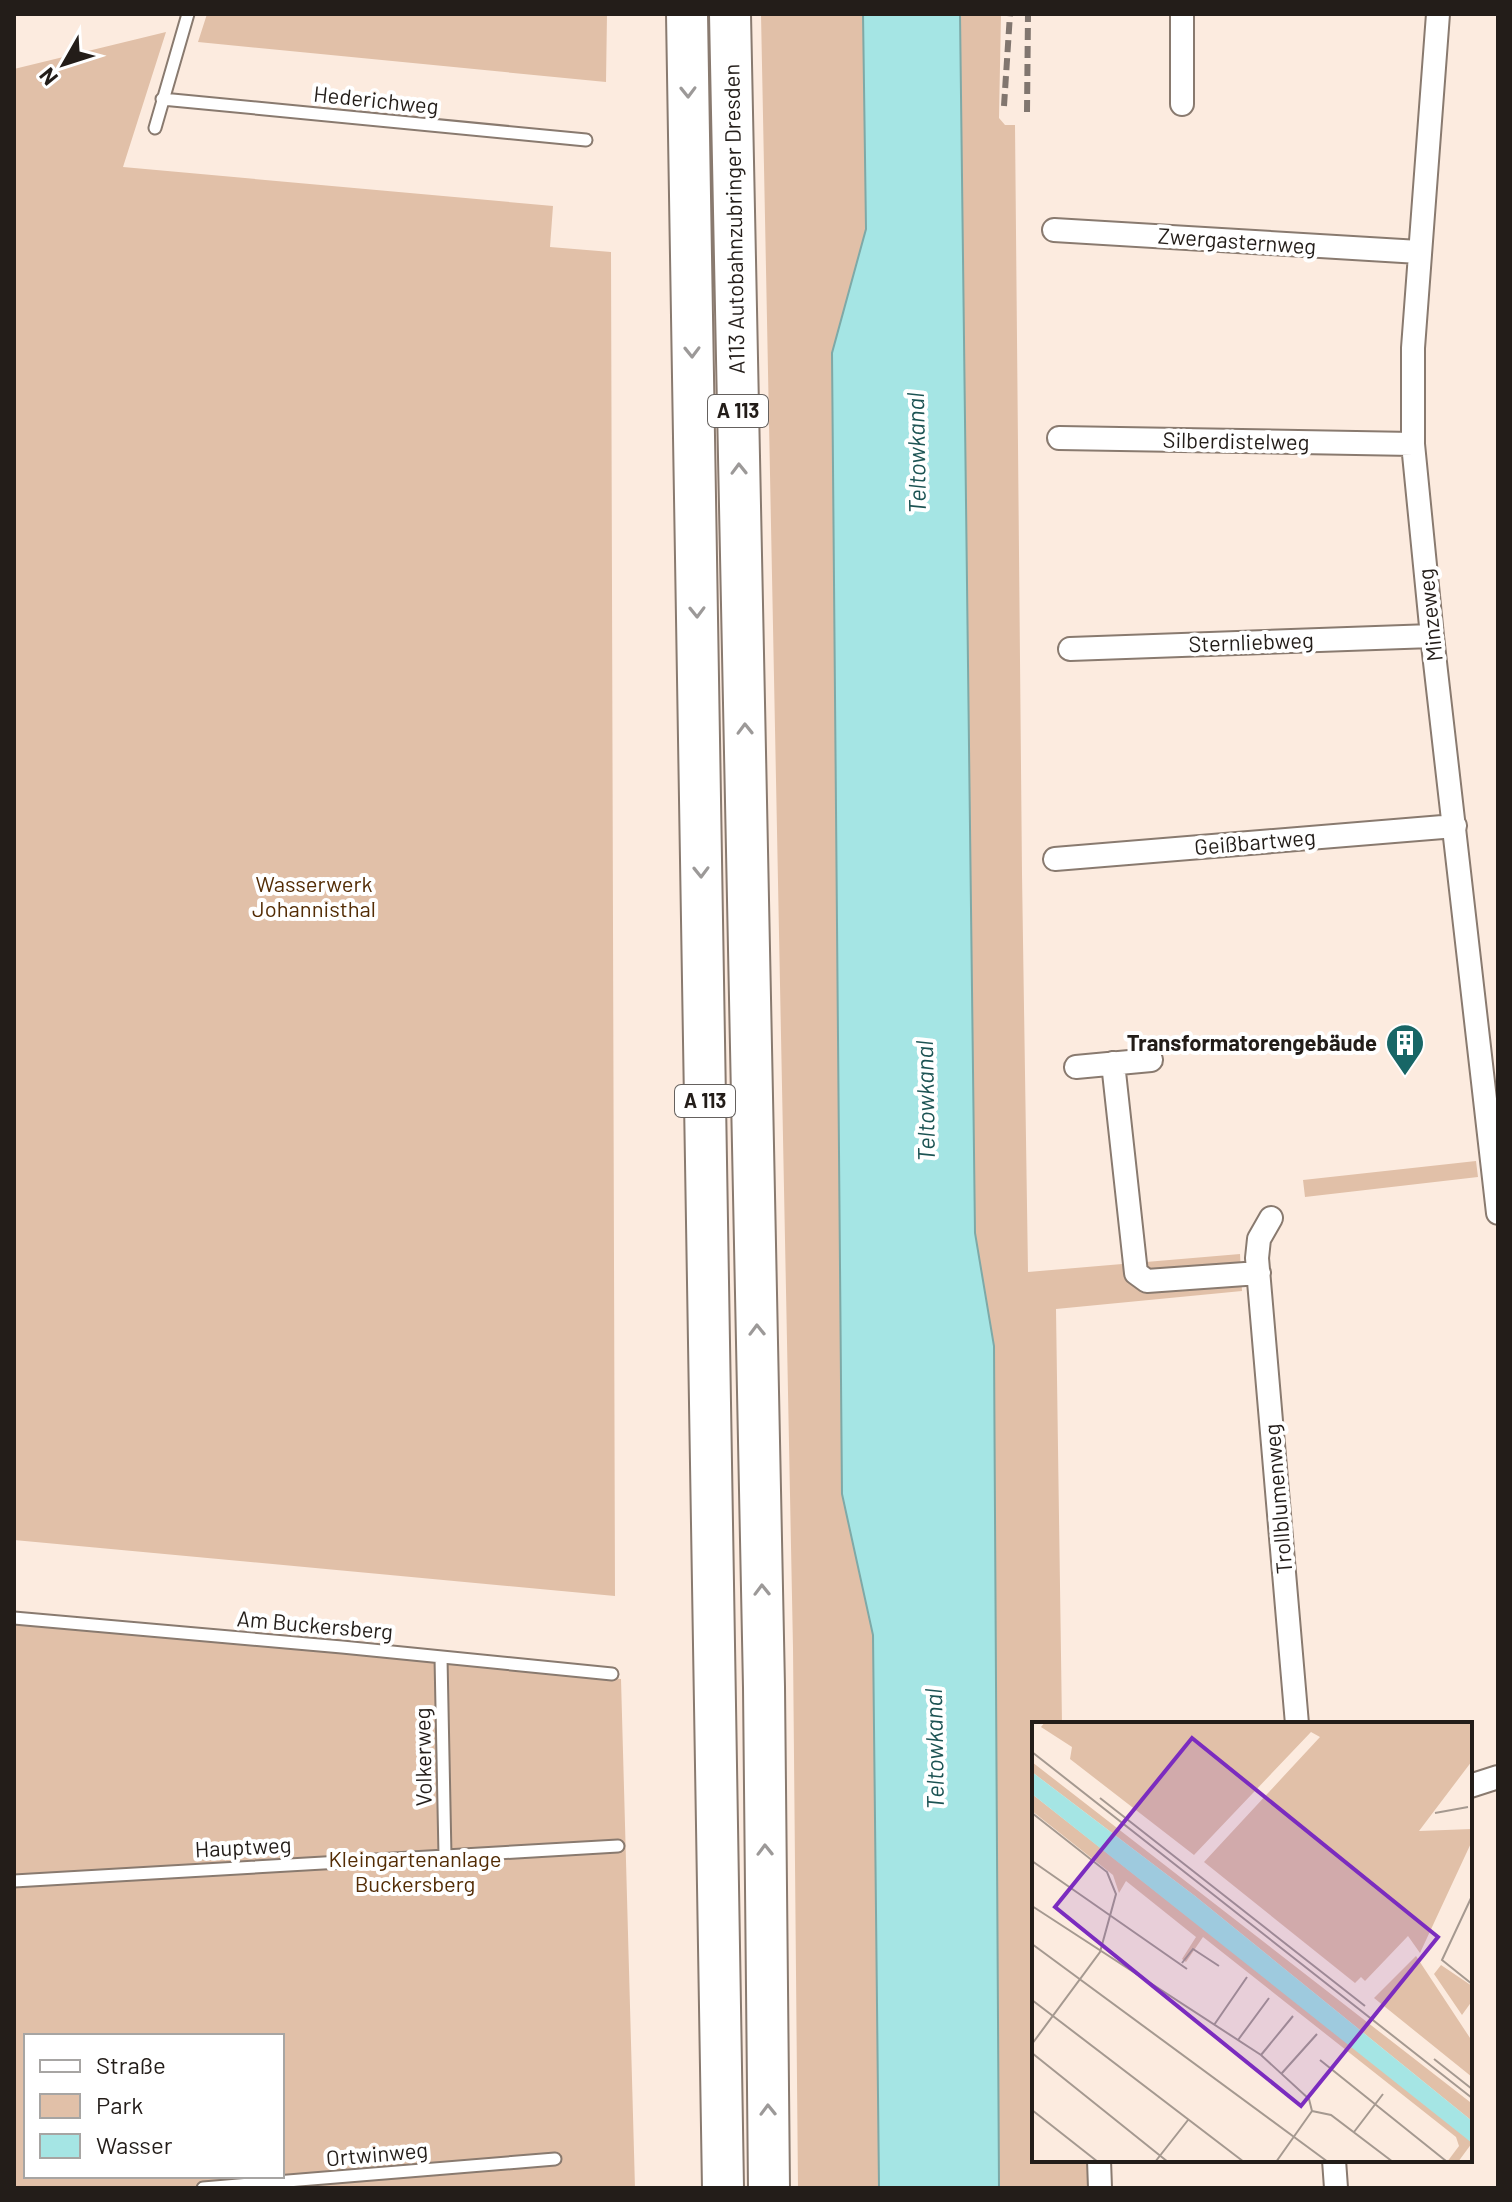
<svg xmlns="http://www.w3.org/2000/svg" width="1512" height="2202" font-family="Barlow,sans-serif">
<style>
.green{fill:#e1c0a8;fill-rule:evenodd}
.water{fill:#a5e5e4;stroke:#7ea9a7;stroke-width:2}
.lines{fill:none;stroke-linecap:round;stroke-linejoin:round}
.service-casing{stroke:#897a6f;stroke-width:15}
.minor-casing{stroke:#897a6f;stroke-width:26}
.motorway-casing{stroke:#897a6f;stroke-width:44}
.service{stroke:#fff;stroke-width:11}
.minor{stroke:#fff;stroke-width:22}
.motorway{stroke:#fff;stroke-width:40}
.rail{stroke:#81766f;stroke-width:6;stroke-dasharray:12 6;stroke-linecap:butt}
.oneway{stroke:#9c9998}
.labels{text-anchor:middle;stroke-width:8;stroke-linejoin:round;paint-order:stroke}
.shield{fill:#fff;stroke:#65615e;stroke-width:2}
.shield-label{font-size:20px;font-weight:bold;fill:#231d19}
.street-label{font-size:22px;fill:#231d19;stroke:#fff}
.park-label{font-size:22px;fill:#532c05;stroke:#fff}
.poi-label{font-size:22px;font-weight:bold;fill:#231d19;stroke:#fff;text-anchor:end}
.water-label{font-size:24px;font-style:italic;fill:#1c5353;stroke:#fff}
.inset-road{fill:none;stroke:#a59990;stroke-width:2}
.view{fill:#7b2cbf;fill-opacity:0.15;stroke:#7b2cbf;stroke-width:4}
.inset-edge{fill:none;stroke:#231d19;stroke-width:4}
</style>
<rect width="100%" height="100%" fill="#fcebdf"/>
<path class="green" d="M207 14H607L606 82 198 42Z
M761 14H863L866 229 832 353 842 1494 873 1635 879 2188H798L793 1648Z
M960 14H1001L999 118 1005 125H1015L1022 874 1028 1272 1240 1254 1242 1291 1056 1309 1062 1724H1034V2160H1090L1091 2188H999L994 1346 975 1233Z
M166 32 123 167 553 206 550 247 611 252 615 1596 14 1540V69Z
M1476 1161 1478 1177 1305 1197 1303 1180Z
M14 1624 621 1679 635 2188H14ZM26 2036H282V2176H26Z"/>
<path class="water" d="M863 14H960L975 1233 994 1346 999 2188H879L873 1635 842 1494 832 353 866 229Z"/>
<g class="lines">
<defs>
<path id="service" d="M162 99 586 140
M155 128 188 14
M14 1618 342 1647 612 1674
M441 1658 445 1856
M14 1881 618 1846
M203 2188 555 2159"/>
<path id="minor" d="M1182 14V104
M1438 14 1413 348V444L1432 636 1498 1213
M1054 230 1419 252
M1059 438 1413 444
M1070 649 1432 636
M1055 859 1455 826
M1113 1063 1136 1273 1147 1281 1259 1273
M1076 1067 1151 1060
M1271 1218 1259 1239 1257 1258 1297 1724
M1470 1786 1498 1777
M1099 2160 1100 2188
M1334 2160 1336 2188"/>
<path id="motorway" d="M687 14 723 2188
M730 14 764 1687 769 2188"/>
</defs>
<use href="#service" class="service-casing"/>
<use href="#minor" class="minor-casing"/>
<use href="#motorway" class="motorway-casing"/>
<use href="#service" class="service"/>
<use href="#minor" class="minor"/>
<use href="#motorway" class="motorway"/>
<path class="rail" d="M1004 106 1010 14
M1027 112 1028 14"/>
</g>
<defs><path id="oneway-chevron" d="M-2-3.5L2.5 0L-2 3.5" fill="none" stroke-width="1.6" stroke-linecap="round" stroke-linejoin="round" transform="scale(2)"/></defs>
<g class="oneway">
<use href="#oneway-chevron" transform="translate(688 92) rotate(89)"/>
<use href="#oneway-chevron" transform="translate(692 352) rotate(89)"/>
<use href="#oneway-chevron" transform="translate(739 469) rotate(-91)"/>
<use href="#oneway-chevron" transform="translate(697 612) rotate(89)"/>
<use href="#oneway-chevron" transform="translate(745 729) rotate(-91)"/>
<use href="#oneway-chevron" transform="translate(701 872) rotate(89)"/>
<use href="#oneway-chevron" transform="translate(757 1330) rotate(-91)"/>
<use href="#oneway-chevron" transform="translate(762 1590) rotate(-91)"/>
<use href="#oneway-chevron" transform="translate(765 1850) rotate(-91)"/>
<use href="#oneway-chevron" transform="translate(768 2110) rotate(-91)"/>
</g>
<defs>
<symbol id="building-pin" viewBox="-11 -11 22 30"><path d="M0 17L-7.5 6A9.5 9.5 0 1 1 7.5 6Z" fill="#186666" stroke="#fff"/><path d="M-4-6H4V6H1V3H-1V6H-4ZM-2.5-4.3h1.7v1.8h-1.7ZM.8-4.3h1.7v1.8H.8ZM-2.5-1h1.7V.8h-1.7ZM.8-1h1.7V.8H.8Z" fill="#fff"/></symbol>
</defs>
<g fill-rule="evenodd">
<use href="#building-pin" x="1383" y="1021" width="44" height="60"/>
</g>
<g class="labels">
<g class="shield">
<rect x="708" y="395" width="60" height="32" rx="6"/>
<rect x="675" y="1085" width="60" height="32" rx="6"/>
</g>
<g class="shield-label">
<text x="738" y="418">A 113</text>
<text x="705" y="1108">A 113</text>
</g>
<g class="street-label">
<text transform="translate(376 100) rotate(6)" y="8">Hederichweg</text>
<text transform="translate(734 219) rotate(-91)" y="8">A113 Autobahnzubringer Dresden</text>
<text transform="translate(1237 241) rotate(4)" y="8">Zwergasternweg</text>
<text transform="translate(1236 441) rotate(1)" y="8">Silberdistelweg</text>
<text transform="translate(1430 615) rotate(-96)" y="8">Minzeweg</text>
<text transform="translate(1251 642) rotate(-2)" y="8">Sternliebweg</text>
<text transform="translate(1255 842) rotate(-5)" y="8">Geißbartweg</text>
<text transform="translate(1278 1499) rotate(-95)" y="8">Trollblumenweg</text>
<text transform="translate(315 1625) rotate(5)" y="8">Am Buckersberg</text>
<text transform="translate(423 1757) rotate(-91)" y="8">Volkerweg</text>
<text transform="translate(243 1847) rotate(-3)" y="8">Hauptweg</text>
<text transform="translate(377 2154) rotate(-5)" y="8">Ortwinweg</text>
</g>
<g class="park-label">
<text x="314" y="892">Wasserwerk<tspan x="314" dy="25">Johannisthal</tspan></text>
<text x="415" y="1867">Kleingartenanlage<tspan x="415" dy="25">Buckersberg</tspan></text>
</g>
<g class="poi-label">
<text x="1377" y="1051">Transformatorengebäude</text>
</g>
<g class="water-label">
<text transform="translate(917 453) rotate(-91)" y="8">Teltowkanal</text>
<text transform="translate(926 1101) rotate(-91)" y="8">Teltowkanal</text>
<text transform="translate(935 1749) rotate(-91)" y="8">Teltowkanal</text>
</g>
</g>
<g transform="translate(1032 1722)">
<rect width="440" height="440" fill="#fcebdf"/>
<path d="M13 0H440V39L387 109 440 107V119L388 231 376 214 333 259 329 255 323 261 172 140 288 15 279 10 162 133 38 37 40 25 9 5ZM0 40 438 380 440 399 163 174 0 50ZM0 72 423 405 440 421 426 440H415L427 424 424 415 171 215 154 240 150 237 164 215 94 159 87 171 81 153 0 89ZM384 234 440 319V355L342 276ZM409 243 440 264V279L430 293 402 252Z" fill="#e1c0a8"/>
<path d="M0 50 163 174 440 399V421L0 72Z" fill="#a5e5e4"/>
<path class="inset-road" d="M0 30 440 376M68 76 333 284M0 91 75 150 84 172 68 230 0 322M403 91 436 85M0 139 155 247M440 174 410 238 440 262M0 184 229 333 277 377 280 389M0 222 296 440M150 241 161 227 187 244M0 278 212 440M182 303 215 255M206 318 237 276M0 331 136 440M229 333 261 294M402 337 440 367M288 338 414 439M250 351 285 312M0 388 66 440M280 389 299 393 361 440M322 410 351 372M123 440 156 398M244 440 280 389"/>
<path class="view" d="M160 16 406 215 269 384 23 185Z"/>
<rect width="440" height="440" class="inset-edge"/>
</g>
<rect width="1512" height="2202" fill="none" stroke="#231d19" stroke-width="32"/>
<rect x="24" y="2034" width="260" height="144" fill="#ffffff" stroke="#a7a5a3" stroke-width="2"/>
<rect x="40" y="2060" width="40" height="12" fill="#ffffff" stroke="#a7a5a3" stroke-width="2"/>
<text x="96" y="2074" font-size="24" fill="#231d19">Straße</text>
<rect x="40" y="2094" width="40" height="24" fill="#e1c0a8" stroke="#a7a5a3" stroke-width="2"/>
<text x="96" y="2114" font-size="24" fill="#231d19">Park</text>
<rect x="40" y="2134" width="40" height="24" fill="#a5e5e4" stroke="#a7a5a3" stroke-width="2"/>
<text x="96" y="2154" font-size="24" fill="#231d19">Wasser</text>
<g transform="translate(64 64) rotate(231)" stroke="#ffffff" stroke-width="6" paint-order="stroke">
<path d="M0-6L14 30L0 20L-14 30Z" fill="#231d19"/>
<text y="-12" font-size="22" font-weight="bold" text-anchor="middle" fill="#231d19">N</text>
</g>
</svg>
